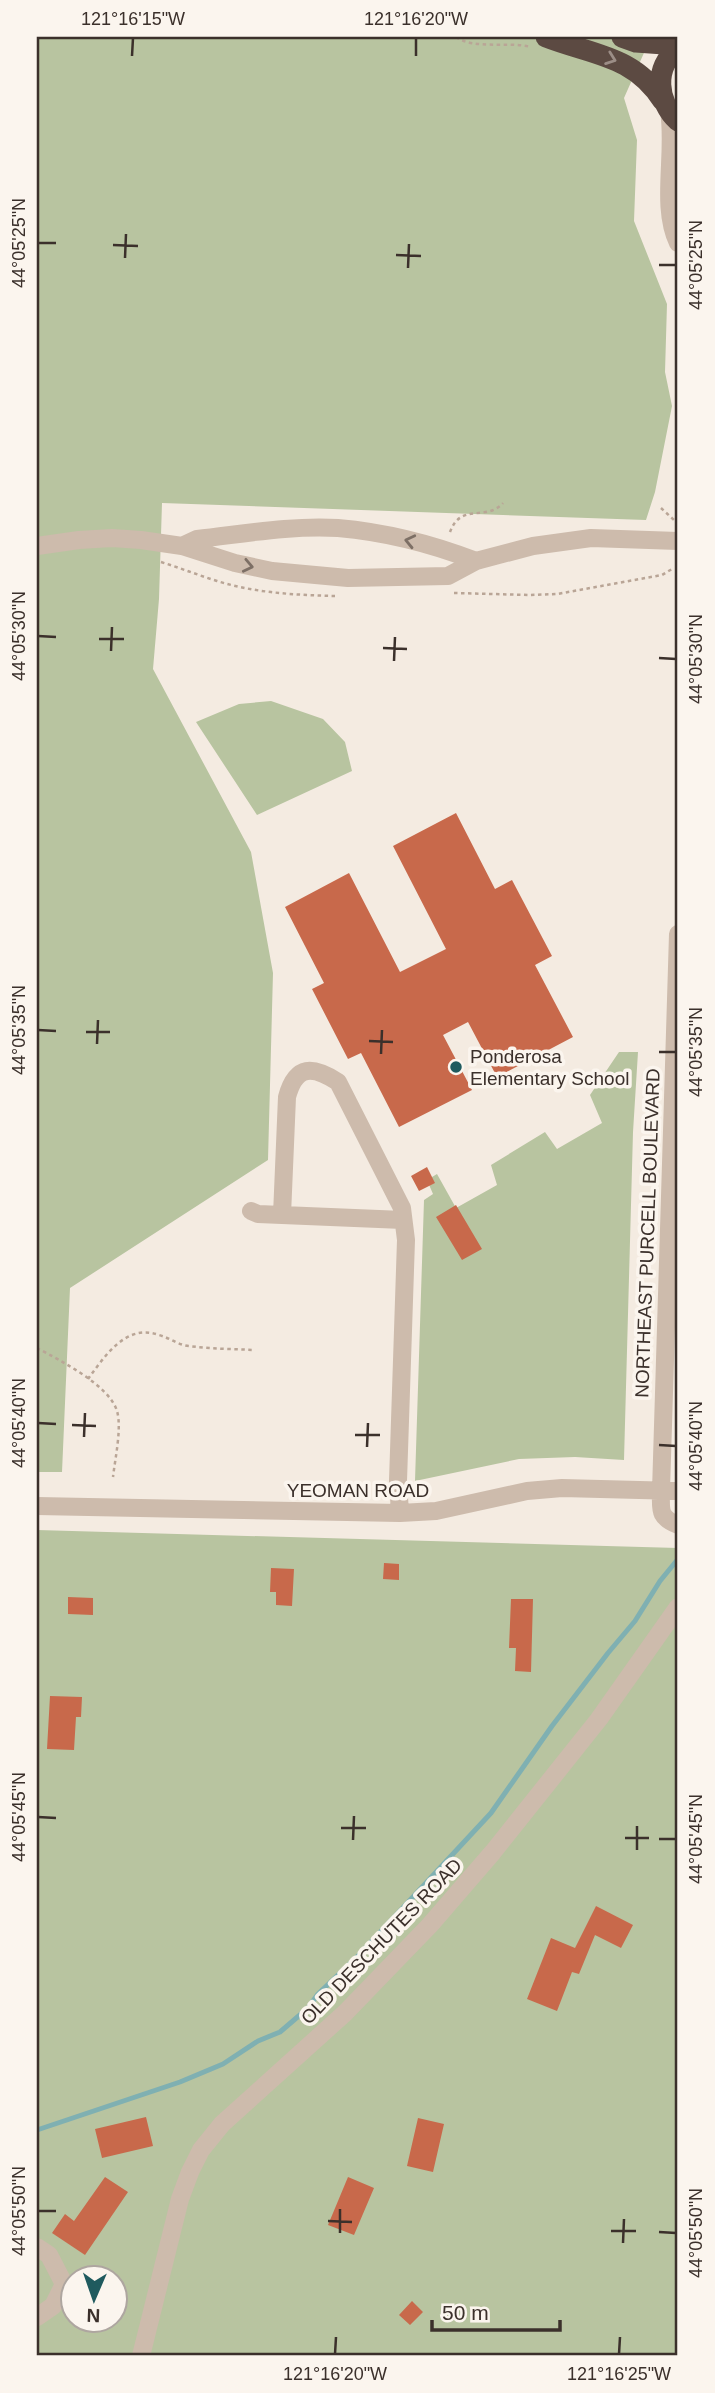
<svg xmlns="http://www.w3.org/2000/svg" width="715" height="2393" font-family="Helvetica,sans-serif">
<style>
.green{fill:#b8c4a0;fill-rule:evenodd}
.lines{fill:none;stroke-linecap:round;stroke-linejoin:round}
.stream{stroke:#7fb0b2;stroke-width:5}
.building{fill:#c8694b}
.path{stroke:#b9a596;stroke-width:2.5;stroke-dasharray:3.5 3.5;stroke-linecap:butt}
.minor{stroke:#cdbbac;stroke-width:18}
.highway{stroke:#5c4a42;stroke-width:21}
.oneway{stroke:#9c8e87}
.oneway2{stroke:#7d6f65}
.ticks{fill:none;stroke:#3b302b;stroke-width:2.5}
.poi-dot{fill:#1f5a5e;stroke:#fbf5ee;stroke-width:2.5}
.labels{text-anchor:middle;stroke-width:7;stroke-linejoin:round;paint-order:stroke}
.poi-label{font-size:19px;fill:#3b302b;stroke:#fbf5ee;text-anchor:start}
.street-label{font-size:19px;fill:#3b302b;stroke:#fbf5ee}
.neatline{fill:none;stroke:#3b302b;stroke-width:2.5}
.ticks-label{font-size:18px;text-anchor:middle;fill:#3b302b}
</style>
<rect width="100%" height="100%" fill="#f4ebe1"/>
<path class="green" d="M37 37H651L624 98 637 140 634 221 667 304 665 372 672 406 655 492 646 520 162 503 159 599 153 669 251 852 273 973 268 1160 70 1288 62 1472H37Z
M271 701 323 719 345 742 352 771 257 815 196 722 239 704Z
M619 1052H638L633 1132 624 1460 575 1457 519 1459 415 1481 424 1200 433 1194 427 1180 437 1174 456 1208 497 1185 491 1165 545 1132 557 1149 602 1123 590 1095Z
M37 1530 678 1548V2356H37ZM74 2278H116V2320H74Z"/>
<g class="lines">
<path class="stream" d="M37 2130 180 2082 223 2064 258 2041 280 2032 308 2008 318 1994 359 1955 491 1813 552 1726 608 1653 635 1621 660 1581 678 1559"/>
</g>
<path class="building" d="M456 813 495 889 512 880 552 956 535 965 573 1037 497 1077 468 1022 443 1035 472 1090 399 1127 361 1053 348 1059 312 989 324 983 285 907 349 873 400 972 446 949 393 846Z
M427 1167 435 1183 419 1191 411 1176Z
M456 1205 482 1249 462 1260 436 1217Z
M384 1563 399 1564V1580L383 1579Z
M271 1568 294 1569 292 1606 276 1605V1592H270Z
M68 1597 93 1598V1615L68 1614Z
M511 1599H533L531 1672 515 1671 516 1648H509Z
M50 1696 82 1697 81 1717H76L74 1750 47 1749Z
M596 1906 633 1925 621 1948 595 1935 579 1974 572 1972 557 2011 527 1999 551 1938 575 1948Z
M146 2117 153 2146 102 2158 95 2129Z
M418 2118 444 2124 433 2172 407 2166Z
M105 2177 128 2192 85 2255 52 2233 65 2214 74 2221Z
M348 2177 374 2188 354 2235 328 2225Z
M412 2301 423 2312 410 2325 399 2315Z"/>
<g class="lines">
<path class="path" d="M456 37C475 50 506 41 531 47
M661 508 674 520
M450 532C461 502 486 522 503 503
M161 562C180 568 198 575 217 581 255 593 296 595 335 596
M454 593 530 595 557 594 662 575 672 569
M37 1348C61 1361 109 1385 117 1411 122 1428 115 1459 113 1477
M88 1379C105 1356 126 1323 159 1335 170 1338 178 1345 189 1346 211 1349 233 1349 254 1350"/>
<path class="minor" d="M669 111C676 153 660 206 678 243
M37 546 79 540 112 538 141 540 182 546 235 563 272 571 348 578 448 576 476 561 533 546 591 538 678 541
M182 546 197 539C243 534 292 525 338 528 384 532 432 544 476 561
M678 934 661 1491C661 1510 658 1517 678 1525
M251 1211 258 1214 403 1220
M282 1215 287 1097C296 1064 313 1066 338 1082L402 1208 406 1240 398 1481 400 1513
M37 1506 400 1513 436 1511 527 1491 562 1488 678 1491
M37 2247 49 2255 64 2284 53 2306 37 2317
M141 2356 180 2199 190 2172 201 2150 222 2124 345 2013 430 1925 493 1852 599 1719 678 1607"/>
<path class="highway" d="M546 37C592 55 634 55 663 101
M622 37 636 42 678 45
M678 49C653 67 657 102 678 121"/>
</g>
<defs><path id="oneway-chevron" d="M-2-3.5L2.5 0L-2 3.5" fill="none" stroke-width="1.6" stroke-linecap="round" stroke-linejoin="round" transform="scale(1.75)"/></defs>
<use class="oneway" href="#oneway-chevron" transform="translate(611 59) rotate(20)"/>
<g class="oneway2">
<use href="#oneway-chevron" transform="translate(410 541) rotate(-167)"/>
<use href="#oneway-chevron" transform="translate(248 566) rotate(12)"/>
</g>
<path class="ticks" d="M132 56 133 38M416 56V38M38 243H56M113 245 138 246M396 255 421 256M125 258 126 234M659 265H676M408 268 409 244M38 636 56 637M99 639H124M383 648 407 649M111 651 112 627M659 658 676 659M394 661 395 637M38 1030 56 1031M86 1032H110M369 1041 393 1042M97 1044 98 1020M659 1052H676M381 1054 382 1030M38 1423 56 1424M72 1425 96 1426M355 1435H380M84 1437 85 1413M659 1445 676 1446M367 1447 368 1423M38 1817 56 1818M341 1828H366M625 1838H649M659 1839H676M353 1840 354 1816M637 1850V1826M38 2211H56M328 2221 352 2222M611 2231H636M659 2232 676 2233M340 2233V2209M623 2243 624 2219M335 2354 336 2337M619 2354 620 2337"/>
<circle class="poi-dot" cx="456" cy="1067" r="7"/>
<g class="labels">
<g class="poi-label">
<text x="470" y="1063">Ponderosa<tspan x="470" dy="22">Elementary School</tspan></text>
</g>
<g class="street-label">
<text transform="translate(647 1233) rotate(-88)" y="7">NORTHEAST PURCELL BOULEVARD</text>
<text x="358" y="1497">YEOMAN ROAD</text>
<text transform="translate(381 1941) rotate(-46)" y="7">OLD DESCHUTES ROAD</text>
</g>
</g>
<rect width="715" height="2393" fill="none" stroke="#fbf5ee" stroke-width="77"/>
<g transform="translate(94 2299) rotate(182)"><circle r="33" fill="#fbf5ee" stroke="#aea6a0" stroke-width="2"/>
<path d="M0-5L12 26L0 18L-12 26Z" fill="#1f5a5e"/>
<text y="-10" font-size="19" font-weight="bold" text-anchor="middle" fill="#3b302b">N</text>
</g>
<path d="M432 2320v10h128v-10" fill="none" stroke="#3b302b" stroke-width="3.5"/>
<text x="442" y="2320" font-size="21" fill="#3b302b" stroke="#fbf5ee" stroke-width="5" paint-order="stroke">50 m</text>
<rect x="38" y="38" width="638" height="2316" class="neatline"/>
<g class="ticks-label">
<text x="133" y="25">121°16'15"W</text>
<text x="416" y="25">121°16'20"W</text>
<text transform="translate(19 243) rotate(-90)" y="6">44°05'25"N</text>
<text transform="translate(696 265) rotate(-90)" y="6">44°05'25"N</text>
<text transform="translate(19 636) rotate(-90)" y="6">44°05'30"N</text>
<text transform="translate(696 659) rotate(-90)" y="6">44°05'30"N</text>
<text transform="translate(19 1030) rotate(-90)" y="6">44°05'35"N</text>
<text transform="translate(696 1052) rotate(-90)" y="6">44°05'35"N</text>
<text transform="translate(19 1423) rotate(-90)" y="6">44°05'40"N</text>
<text transform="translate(696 1446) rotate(-90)" y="6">44°05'40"N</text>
<text transform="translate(19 1817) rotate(-90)" y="6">44°05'45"N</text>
<text transform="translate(696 1839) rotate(-90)" y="6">44°05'45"N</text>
<text transform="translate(19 2211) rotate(-90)" y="6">44°05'50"N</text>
<text transform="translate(696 2233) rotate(-90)" y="6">44°05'50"N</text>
<text x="335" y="2380">121°16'20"W</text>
<text x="619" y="2380">121°16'25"W</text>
</g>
</svg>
